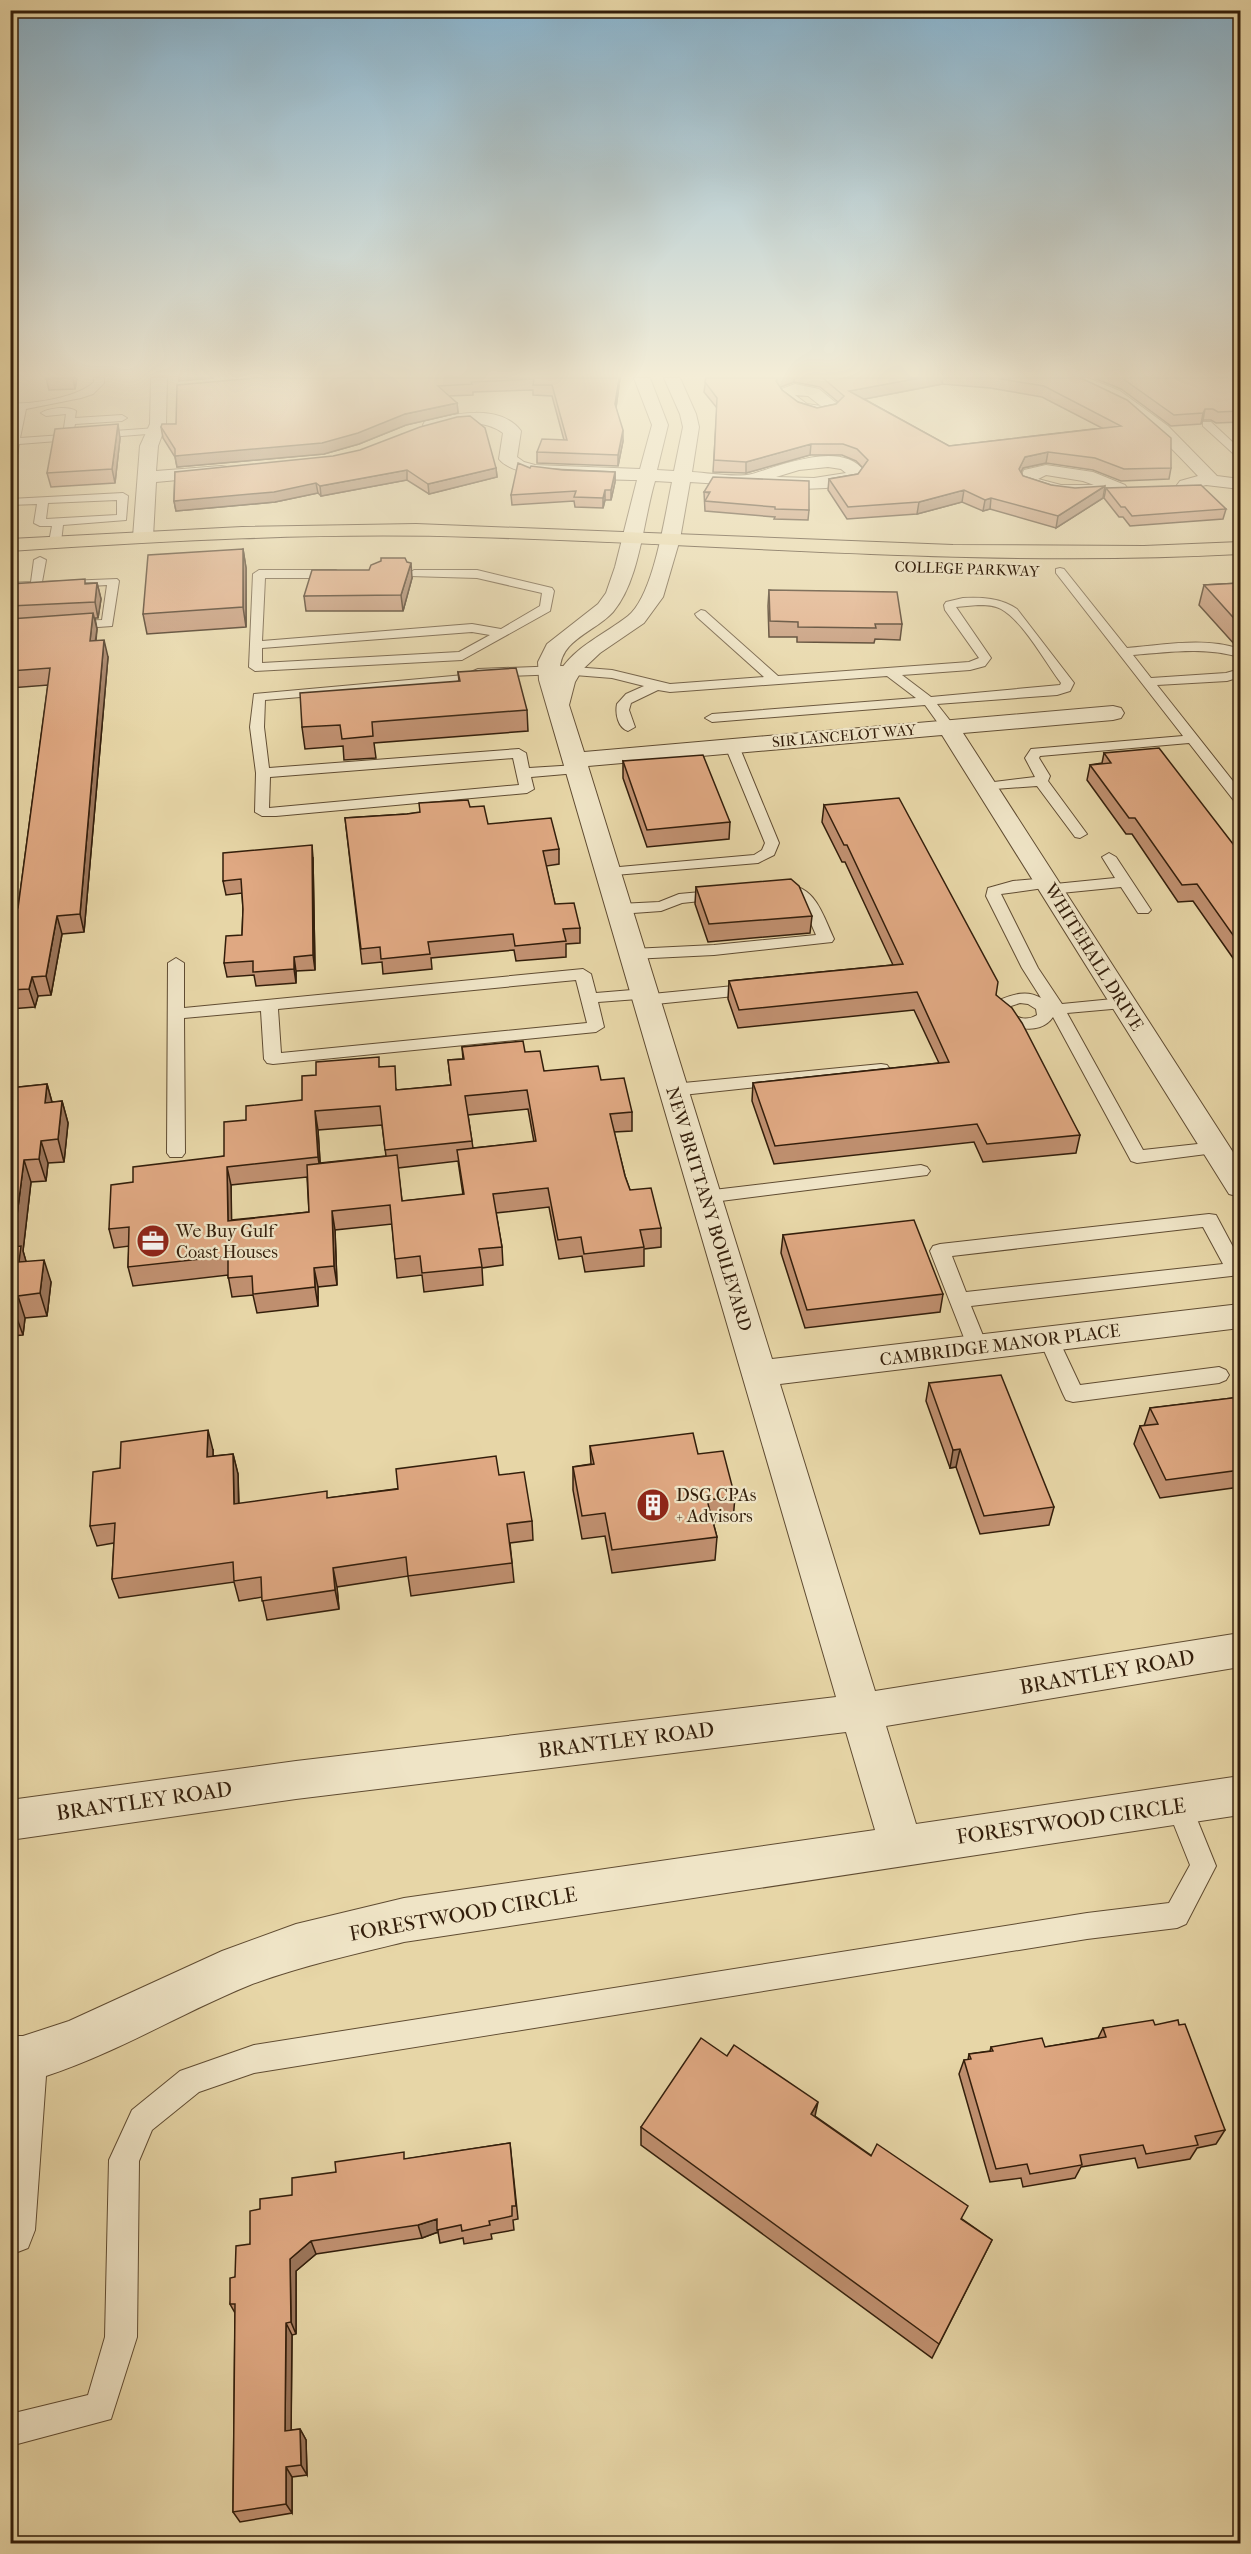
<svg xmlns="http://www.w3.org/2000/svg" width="1251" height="2554" font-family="'IM FELL French Canon',serif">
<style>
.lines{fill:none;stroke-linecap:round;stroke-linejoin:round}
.lane-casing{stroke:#604c32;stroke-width:2}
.street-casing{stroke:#604c32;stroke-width:2}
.primary-casing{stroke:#331e0b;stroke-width:2}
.lane{fill:#efe4c6;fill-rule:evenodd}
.street{fill:#efe4c6;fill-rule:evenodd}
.primary{fill:#e7d6a7;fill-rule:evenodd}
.wall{fill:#c09070;stroke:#331e0b;stroke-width:1.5;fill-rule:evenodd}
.shaded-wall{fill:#9c765b;stroke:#331e0b;stroke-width:1.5}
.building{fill:#dfa882;stroke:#331e0b;stroke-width:1.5;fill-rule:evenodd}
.labels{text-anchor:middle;stroke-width:4.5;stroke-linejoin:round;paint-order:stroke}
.far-street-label{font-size:15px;fill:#331e0b;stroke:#efe4c6}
.street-label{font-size:18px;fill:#331e0b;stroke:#efe4c6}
.poi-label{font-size:18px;fill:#331e0b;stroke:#efe4c6;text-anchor:start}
.near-street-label{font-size:21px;fill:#331e0b;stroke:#efe4c6}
</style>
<rect width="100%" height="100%" fill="#e7d6a7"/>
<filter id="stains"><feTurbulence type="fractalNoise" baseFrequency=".00333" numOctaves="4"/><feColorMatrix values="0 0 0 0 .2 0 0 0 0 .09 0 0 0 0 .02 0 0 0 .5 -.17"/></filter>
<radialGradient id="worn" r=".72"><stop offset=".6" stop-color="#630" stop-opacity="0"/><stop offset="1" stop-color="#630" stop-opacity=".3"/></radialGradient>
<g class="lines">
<defs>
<path id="lane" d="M94 378H104V383L93 394 81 398 26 409 20 438 63 435 66 414 46 416 41 413C49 408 68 406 76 411L75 418 122 415 127 418 122 421 75 424 73 434 156 428 160 429V433L19 444 15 467 10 470V437L16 409H10V403C32 405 79 397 94 382Z
M1203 422H1211L1240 449V457L1236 456 1203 426Z
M123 493 128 496 126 520 63 525 61 542 55 545 49 542 52 526H40L34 523 37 504 10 505V499ZM117 500V515L46 519 48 503Z
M40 557 46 560 42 582 117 579 119 581 112 626 70 629 64 625 70 621 102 620 107 585 10 591V583L31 582 34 560Z
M1060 568 1064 569 1127 648C1165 645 1204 637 1240 649V657C1202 647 1172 652 1133 655L1151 678 1226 673 1240 669V677L1227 681 1157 685 1240 790V803L1235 802 1189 743 1040 756 1039 758 1050 776 1048 781 1087 834 1080 838 1075 837 1037 786 981 790 979 787 981 784 986 783 1035 777 1025 758 1031 749 1183 736 1056 573V569Z
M259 570H336L342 574 336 578H265L262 641 472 624 501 629 540 606 542 593 477 578 410 576 408 574 414 570H477L552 588 554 591 550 611 462 660 255 671 249 667 253 574ZM472 632 490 635 459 652 262 663V648Z
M963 598C982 597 1001 598 1017 609L1074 683 1070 691 1057 695 937 704 955 727 948 731 943 730 925 705 712 722 705 718 712 714 916 698 887 676 670 692 658 690 631 703 629 710 635 727 628 731C618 728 615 714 617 704L626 694 644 686 612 678 562 674 481 677 467 683 265 700 264 727 269 768 519 749 526 753 529 768 577 765 584 769 577 773 531 777 534 789 527 793 276 816H262L255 812 256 773 250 727 254 694 464 675 478 669 562 666 612 670 670 684 764 677 697 617 695 614 701 610 705 611 778 676 969 662 979 658 945 610 944 605 946 602ZM978 605C986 605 994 605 1001 609 1024 622 1045 662 1061 683L1060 685 931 697 902 675 970 670 985 666 991 658 956 607ZM513 758 519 785 269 808 270 777Z
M732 742 739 746 779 843 774 855 758 863 603 876 600 873 608 868 754 855 762 850 765 843 725 746Z
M1109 853 1116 857 1151 910 1148 913H1138L1121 887 1051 894 1046 892 1044 888 1001 894 1038 968 1062 1004 1123 998 1131 1003 1123 1008 1067 1013 1143 1150 1216 1142 1222 1144 1225 1148 1222 1152 1137 1163 1131 1161 1053 1017C1040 1037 1005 1029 995 1011L997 1001C1012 995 1026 989 1041 998L1022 968 986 896 988 888 1013 881 1048 878 1053 880 1055 884 1115 878 1102 857ZM1020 1003 1028 1004 1036 1009 1037 1015C1028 1021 1012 1020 1011 1006Z
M782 884C815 884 822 913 834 939L832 942 714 955 632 959 624 954 632 949 714 945 816 935 803 905 789 894 777 892 774 889Z
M723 890 728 892 731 895 728 898 682 903 661 911 619 914 611 909 619 904 659 902 679 894Z
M176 958 184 963V1008L583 969 591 974 596 993 644 989 650 991 652 994 754 984 762 989 754 994 646 1005 640 1003 638 999 598 1002 604 1027 596 1032 273 1064 267 1063 264 1059 261 1011 184 1018 185 1153 182 1157H170L167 1153 168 963ZM576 980 587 1023 281 1053 278 1009Z
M881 1064 887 1065 890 1069 887 1073 673 1096 667 1094 664 1090 667 1086 673 1084Z
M921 1165 927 1167 930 1171 927 1175 705 1203 698 1201 696 1197 698 1193 705 1191Z
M1209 1214 1216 1215 1240 1260V1275L971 1306 988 1348 985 1353 978 1355 971 1353 968 1348 930 1251 933 1246 940 1244ZM1203 1227 1223 1264 966 1292 952 1256Z
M1049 1332 1056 1334 1080 1385 1219 1367 1226 1370 1229 1375 1226 1380 1219 1383 1073 1402 1066 1400 1063 1394 1039 1339 1042 1334Z
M1179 1793 1188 1797 1216 1866 1186 1924 1177 1928 1087 1939 254 2073 199 2092 152 2130 139 2161 137 2337 111 2419 10 2446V2414L88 2395 105 2337 109 2160 132 2110 180 2071 254 2045 1087 1913 1169 1903 1190 1865 1166 1805 1170 1797Z"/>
<path id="street" d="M151 378H167L166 424 158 446 156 471 221 466 227 467 230 471 227 475 221 476 156 482 153 537 150 541H136L133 537 140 446 150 424Z
M634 378H650L668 425 657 470 674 471 683 427 680 414 664 378H680L696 414 699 427 692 472C708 473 737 478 752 474 780 466 842 439 865 472L857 483 826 488 802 489 690 482 680 539 663 597 644 623 600 653 582 670 575 682 569 705 584 752 1113 706 1121 708 1124 713 1121 718 1113 720 963 733 1240 1163V1197L1229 1194 942 735 588 766 772 1359 1240 1304V1328L780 1384 875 1691 1240 1633V1667L886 1726 916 1824 1240 1776V1815L404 1942C352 1955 300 1966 250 1985 181 2013 117 2053 46 2076L35 2230 28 2248 10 2255V2036H23L69 2021 222 1951 296 1924 404 1898 875 1830 846 1732 296 1799 10 1840V1800L296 1761 836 1697 539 680 538 662 547 644 598 604 606 593 615 567 637 480C607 479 516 482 499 459L503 433C482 417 455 424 431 430L425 429 423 425 425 421C453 414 500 403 521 431L517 457 524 462 535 465 640 469 652 425ZM828 467 841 469 846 473 814 478 776 477 799 470ZM655 481 672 482C665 515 654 595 628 616 605 634 576 646 560 671 559 640 595 632 613 612 640 580 643 521 655 481Z
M1064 378H1088L1120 391 1168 426 1217 476 1240 479V489L1206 485 1186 490 1180 489 1177 485 1180 481 1198 476C1176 453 1153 428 1126 409 1114 401 1069 384 1064 378Z
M795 384 819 389 841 407C823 429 790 411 777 393L779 390ZM795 395 808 396 821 406 807 404Z
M1046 465 1093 472 1125 485 1128 489 1125 493 1119 494C1085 497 1054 499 1022 485L1019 481 1024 470ZM1046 475 1083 481 1094 485H1061L1038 479Z"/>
<path id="primary" d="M416 524 953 545 1144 546 1240 542V554C985 568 729 544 474 537 319 532 165 541 10 551V539L242 527Z"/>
</defs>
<use href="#lane" class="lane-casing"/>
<use href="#street" class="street-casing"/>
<use href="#primary" class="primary-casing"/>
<use href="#lane" class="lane"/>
<use href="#street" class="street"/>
<use href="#primary" class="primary"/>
</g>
<path class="wall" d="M46 378H77L75 389 49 390Z
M257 378H620L616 408 623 441 618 466 537 463V452L564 440 552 396 533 395V390L473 392V395L449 396 457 403 458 413 406 425 359 444 324 454 177 467 175 457 163 438 161 427 176 424Z
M706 378H1081L1171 468 1169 479 1121 481 1093 470 1046 463 1023 468 1021 472 1023 476 1051 485 1103 498 1056 528 990 509 983 511 962 502 917 514 847 519 828 490 829 479 858 474 863 468 856 461 842 455H810L746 473 713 472 717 408 704 392ZM794 382 820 387 838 402 836 404 817 408 798 402 782 390 780 387ZM942 384 990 388 1042 397 1102 428 949 446 864 399Z
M1094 378H1240V422L1216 423 1211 420H1203L1201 424 1171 426 1121 389Z
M120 438 115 483 51 487 47 473Z
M496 468 497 477 429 494 407 480 321 496 318 493 275 502 176 511 174 501 175 472Z
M530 468 615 472V482L611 500H605L603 508 575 507 574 501 512 505 511 495Z
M1106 488 1226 509 1223 519 1130 526 1123 517H1119L1104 498Z
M704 492 809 510 808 520 774 519 775 517 705 511Z
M243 549 246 568V627L147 634 143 614Z
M412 578 403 611H306L304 596Z
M97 583 101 599 98 618H95L97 629 96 641 108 657 84 932 62 934 51 995 38 996 35 1007 10 1009V931L18 908 48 685 10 688V584Z
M1240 583V648L1235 645 1199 605 1204 585Z
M769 590 902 624 900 640 875 639 874 643 797 642V637H769L768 606Z
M458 672 527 710 528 731 374 743 376 758 344 760 343 746 305 749 302 727 459 681Z
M1104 753 1240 853V968L1193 901 1178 902 1132 834H1126L1087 780 1090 765 1102 763Z
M623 761 730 822 729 839 647 847 623 778Z
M824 805 996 995 1080 1135 1076 1153 983 1162 974 1142 774 1164 752 1101 753 1083 939 1063 914 1010 738 1028 728 999 729 981 893 965 845 862H842L822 822Z
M470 807 488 824 559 849V864L546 866 555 904 580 928V943L566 944V957L516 961 514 950 431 958 432 969 383 974 382 962 362 964 345 818 407 814Z
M313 858 315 970 296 971V983L256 986 254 975 227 977 224 963 242 935 243 909 242 893 226 895 223 881Z
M696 887 812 916 810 933 708 942 695 904Z
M462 1047 525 1052 544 1071 601 1080 632 1112V1131L614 1132 625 1176 630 1190 661 1228V1247L644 1249V1266L585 1272 582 1256 559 1259 549 1207 496 1213 502 1247 503 1265 482 1268 483 1285 424 1292 422 1275 397 1278 392 1224 335 1230 337 1285 318 1287V1306L257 1313 253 1295 232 1297 228 1275 133 1286 128 1267 129 1246 114 1248 109 1229 133 1182 224 1156 246 1120 302 1100 380 1067 397 1090 451 1085 448 1060 463 1059ZM528 1109 534 1142 473 1148 468 1115ZM382 1125 386 1156 320 1163 318 1130ZM458 1161 463 1195 402 1201 398 1168ZM307 1177 309 1212 231 1220V1185Z
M47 1084 52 1102 62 1101 68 1123 64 1162 48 1163 46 1181 31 1182 23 1251 26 1262 51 1282 47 1316 25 1318 23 1335 10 1336V1088Z
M783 1235 943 1294 940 1312 805 1328 781 1253Z
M929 1383 1054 1507 1049 1525 980 1534 956 1467 950 1468 926 1401Z
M1240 1397V1487L1160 1498 1134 1444 1140 1426H1144L1150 1408Z
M590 1446 698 1454 735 1497 733 1520 713 1522 717 1537 715 1560 612 1573 605 1536 582 1539 573 1490V1467L591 1464Z
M213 1450V1456L233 1454 238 1474 239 1504 328 1498 499 1475 532 1521 533 1540 510 1543 514 1582 411 1596 408 1576 337 1587 339 1609 267 1620 262 1597 239 1601 234 1582 119 1598 112 1579 114 1543 97 1546 90 1526 120 1468Z
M1155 2025 1225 2130 1216 2144 1197 2148 1190 2159 1138 2168 1135 2158 1081 2167 1075 2178 1023 2187 1021 2178 990 2182 959 2074 964 2060H968L969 2054 990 2051 991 2047H1045L1098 2038 1103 2028Z
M815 2116 992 2240 932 2358 641 2145V2127Z
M510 2143 518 2219 513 2220 514 2230 491 2234 492 2239 464 2244 463 2238 440 2243 438 2232 422 2238 316 2254 296 2271V2334L292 2335 291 2430 300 2429 306 2440 307 2475 292 2477V2513L240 2522 233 2512 235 2313 230 2304 235 2277 250 2244 260 2209 292 2195 336 2172 406 2159Z"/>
<path class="shaded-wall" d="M73 378H77L75 389Z
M179 378H214L179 381Z
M619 378H620L615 415V404Z
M778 378H794V382L778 388 776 381Z
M919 378H943L942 384 849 402V391Z
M457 403 458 413 406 425 359 444 324 454 177 467 175 456 405 414Z
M1205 409 1203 420 1201 424 1203 413Z
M118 424 120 438 115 483 112 469Z
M623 430V441L618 466V455Z
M811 444 810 455 746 473V462Z
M1048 452 1046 463 1023 468 1017 480 1019 469 1025 457Z
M496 468 497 477 429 494 428 484Z
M407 470V480L321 496 320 486Z
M615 472V482L611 500V490Z
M316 483 318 493 275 502 176 511 174 501Z
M1105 486 1103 498 1056 528 1058 516Z
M605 490V500L603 508V498Z
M964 490 962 502 917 514 919 502Z
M991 498 990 509 983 511 985 500Z
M243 549 246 568V627L243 607Z
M411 563 412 578 403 611 401 595Z
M97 583 101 599 98 618 95 602Z
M93 613 97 629 93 658 90 641Z
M104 640 108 657 84 932 80 914Z
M312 845 313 858 315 970 313 955Z
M57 916 62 934 51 995 46 976Z
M294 957 296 971V983L294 969Z
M32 977 38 996 35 1007 29 989Z
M47 1084 53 1106 45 1103Z
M62 1101 68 1123 64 1162 58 1139Z
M315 1111 318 1130 321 1176 318 1157Z
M41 1141 48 1163 46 1181 39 1159Z
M24 1160 31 1182 23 1251 28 1268 21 1267 13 1247Z
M227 1167 231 1185 232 1239 228 1221Z
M332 1211 335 1230 337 1285 334 1266Z
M44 1260 51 1282 47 1316 40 1293Z
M314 1268 318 1287V1306L315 1287Z
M18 1296 25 1318 23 1335 15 1313Z
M208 1430 213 1450V1477L207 1457Z
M960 1449 956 1467 950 1468 953 1450Z
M233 1454 238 1474 239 1524 234 1504Z
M10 1514 13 1520 10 1550Z
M333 1568 337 1587 339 1609 335 1590Z
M818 2102 814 2121 811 2114Z
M437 2219 438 2232 422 2238 418 2225Z
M311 2241 316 2254 296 2271V2334L291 2322 290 2259Z
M286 2323 292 2335 291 2442 285 2431Z
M300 2429 306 2440 307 2475 301 2465Z
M286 2467 292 2477V2513L286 2504Z"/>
<path class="building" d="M46 378H71L46 379Z
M257 378H619L615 404 623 430 618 455 537 452 542 439 567 440 552 385H533L534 379 471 382 472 384 438 386 457 403 405 414 358 433 322 443 175 456V449L161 427 162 424H176L177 385Z
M706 378H778L776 381 782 390 798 402 817 408 836 404 844 396 823 378H919L849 391 949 446 1121 426 1044 386 995 378H1081L1127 400 1171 438V468L1124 469 1095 458 1048 452 1025 457 1019 469 1023 476 1051 485 1075 488 1105 486 1058 516 991 498 985 500 964 490 919 502 848 507 829 479 858 474 868 460 857 449 843 444H811L746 462 714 460 717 398 705 382Z
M1122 378H1240V411L1218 412 1213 409H1205L1203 413 1174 415Z
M470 416 485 428 496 468 428 484 407 470 320 486 316 483 274 492 174 501 175 472 333 456 360 450 420 427 457 417Z
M118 424 112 469 47 473 55 429Z
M518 463 530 468 531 466 563 470 615 472 611 490H605L603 498 574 497 576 491 511 495Z
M713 477 809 481V510L775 509V507L705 501 710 492H704Z
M1201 485 1226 509 1132 516 1125 507H1121L1106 488Z
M243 549V607L143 614 148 555Z
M381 558H405L407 562 411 563 401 595 304 596 312 570H369L371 565 381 561Z
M85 579V584L97 583 95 602 10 606V584Z
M1240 583V625L1204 585Z
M769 590 897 592 902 624H875L876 628 798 627V622L770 621Z
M93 613 90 641 104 640 80 914 57 916 46 976 32 977 29 989 10 990V931L14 909 18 908 50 668 10 671V619Z
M516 668 527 710 372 722 373 736 342 739 340 725 302 727 300 693 460 681 458 672Z
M1159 748 1240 853V945L1197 884 1182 885 1135 818H1129L1090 765 1111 763 1104 753Z
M703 755 730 822 647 830 623 761Z
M899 798 998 982 996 995 1012 1008 1022 1023 1080 1135 987 1144 977 1124 775 1146 753 1083 949 1062 917 992 739 1010 729 981 903 964 847 845H844L824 805Z
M468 800 470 807 484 806 488 824 551 818 559 849 543 851 555 904 574 903 580 928 563 929 566 941 515 946 513 934 428 942 430 954 381 959 380 947 361 949 345 818 407 814 420 812 419 803Z
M312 845 313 955 294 957V969L253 972V961L224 963 226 936 242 935 243 909 241 879 223 881V853Z
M791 879 799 886 812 916 709 924 696 887Z
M523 1041 525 1052 540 1051 544 1071 598 1066 601 1080 624 1078 632 1112 610 1114 625 1176 630 1190 651 1188 661 1228 640 1230 644 1247 584 1254 581 1237 558 1240 548 1188 493 1194 502 1247 479 1249 482 1267 422 1273 420 1256 395 1259 390 1205 332 1211 334 1266 314 1268 315 1287 253 1294 252 1276 228 1278V1256L128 1267 129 1227 109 1229 111 1185 133 1182V1167L224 1156V1122L246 1120V1106L302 1100V1076L316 1075V1062L379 1057V1067L395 1066 396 1090 451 1085 448 1060 464 1059 462 1047ZM527 1090 536 1141 457 1150 464 1194 402 1201 397 1155 307 1165 309 1212 228 1221 227 1167 318 1157 315 1111 380 1106 385 1150 472 1141 465 1096Z
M47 1084 45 1103 62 1101 58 1139 41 1141 39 1159 24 1160 13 1247 21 1246 19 1262 44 1260 40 1293 18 1296 15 1313H10V1088Z
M914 1220 943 1294 807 1310 783 1235Z
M1001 1375 1054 1507 984 1516 960 1449 953 1450 929 1383Z
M1240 1397V1470L1166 1480 1140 1426 1158 1424 1150 1408Z
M208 1430 207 1457 233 1454 234 1504 327 1491V1498L398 1489 396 1469 496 1456 499 1475 524 1472 532 1521 507 1524 512 1563 408 1576 406 1557 333 1568 335 1590 262 1601 261 1577 234 1581 233 1562 112 1579 115 1523 90 1526 93 1472 120 1468 121 1442Z
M693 1433 698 1454 723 1451 735 1497 707 1500 717 1537 612 1550 605 1513 582 1516 573 1467 594 1464 590 1446Z
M1153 2020 1155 2025 1178 2020 1179 2025 1185 2024 1225 2130 1195 2136 1198 2145 1146 2154 1143 2145 1080 2155 1082 2165 1030 2174 1027 2164 996 2169 964 2060 971 2059 969 2054 993 2051 991 2047 1042 2038 1045 2047 1106 2037 1103 2028Z
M701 2038 727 2056 734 2045 818 2102 811 2114 871 2156 877 2144 968 2206 961 2219 992 2240 939 2344 641 2127Z
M510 2143 516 2206H512V2216L489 2221 490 2225 462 2231 461 2225 437 2230V2219L418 2225 311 2241 290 2259 291 2322 286 2323 285 2431 300 2429 301 2465 286 2467V2504L233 2512 235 2304H230V2278L235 2277 236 2246 250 2244V2211L260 2209V2199L292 2195V2178L336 2172 335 2162 404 2152V2159Z"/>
<linearGradient id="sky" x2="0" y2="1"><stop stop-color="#88b5d1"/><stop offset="0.51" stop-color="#f4edd7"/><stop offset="1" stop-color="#f4edd7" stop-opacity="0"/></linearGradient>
<rect width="1251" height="736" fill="url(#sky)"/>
<defs>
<symbol id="office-disc" viewBox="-11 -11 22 22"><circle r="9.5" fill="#8f2418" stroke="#efe4c6"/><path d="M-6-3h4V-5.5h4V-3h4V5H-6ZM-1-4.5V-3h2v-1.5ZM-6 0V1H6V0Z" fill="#fff"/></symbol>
<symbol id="building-disc" viewBox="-11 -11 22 22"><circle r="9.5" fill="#8f2418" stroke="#efe4c6"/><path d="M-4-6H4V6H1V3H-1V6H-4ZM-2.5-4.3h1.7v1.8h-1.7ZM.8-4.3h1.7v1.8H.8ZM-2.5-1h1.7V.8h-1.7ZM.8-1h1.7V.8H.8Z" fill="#fff"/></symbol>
</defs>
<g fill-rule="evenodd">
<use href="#office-disc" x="134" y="1222" width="38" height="38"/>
<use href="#building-disc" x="634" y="1486" width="38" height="38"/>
</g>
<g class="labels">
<g class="far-street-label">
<text transform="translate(967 569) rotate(2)" y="5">COLLEGE PARKWAY</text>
<text transform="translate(844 736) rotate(-5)" y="5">SIR LANCELOT WAY</text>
</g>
<g class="street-label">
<text transform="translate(1094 957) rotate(58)" y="6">WHITEHALL DRIVE</text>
<text transform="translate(709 1209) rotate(73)" y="6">NEW BRITTANY BOULEVARD</text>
<text transform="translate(1000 1345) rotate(-7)" y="6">CAMBRIDGE MANOR PLACE</text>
</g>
<g class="poi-label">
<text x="176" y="1237">We Buy Gulf<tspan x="176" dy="21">Coast Houses</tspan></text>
<text x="676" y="1501">DSG CPAs<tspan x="676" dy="21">+ Advisors</tspan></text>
</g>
<g class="near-street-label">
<text transform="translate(1107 1672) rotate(-10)" y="7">BRANTLEY ROAD</text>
<text transform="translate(626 1740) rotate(-7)" y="7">BRANTLEY ROAD</text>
<text transform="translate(144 1801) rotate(-8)" y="7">BRANTLEY ROAD</text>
<text transform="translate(1071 1821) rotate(-8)" y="7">FORESTWOOD CIRCLE</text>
<text transform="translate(463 1914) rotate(-10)" y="7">FORESTWOOD CIRCLE</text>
</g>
</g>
<rect width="1251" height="2554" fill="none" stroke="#e7d6a7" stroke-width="36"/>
<rect x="12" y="12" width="1227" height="2530" fill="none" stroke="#331e0b" stroke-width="3"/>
<rect x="18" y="18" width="1215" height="2518" fill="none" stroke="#331e0b" stroke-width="1.5"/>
<rect width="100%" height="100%" filter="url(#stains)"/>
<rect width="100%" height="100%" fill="url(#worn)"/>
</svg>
